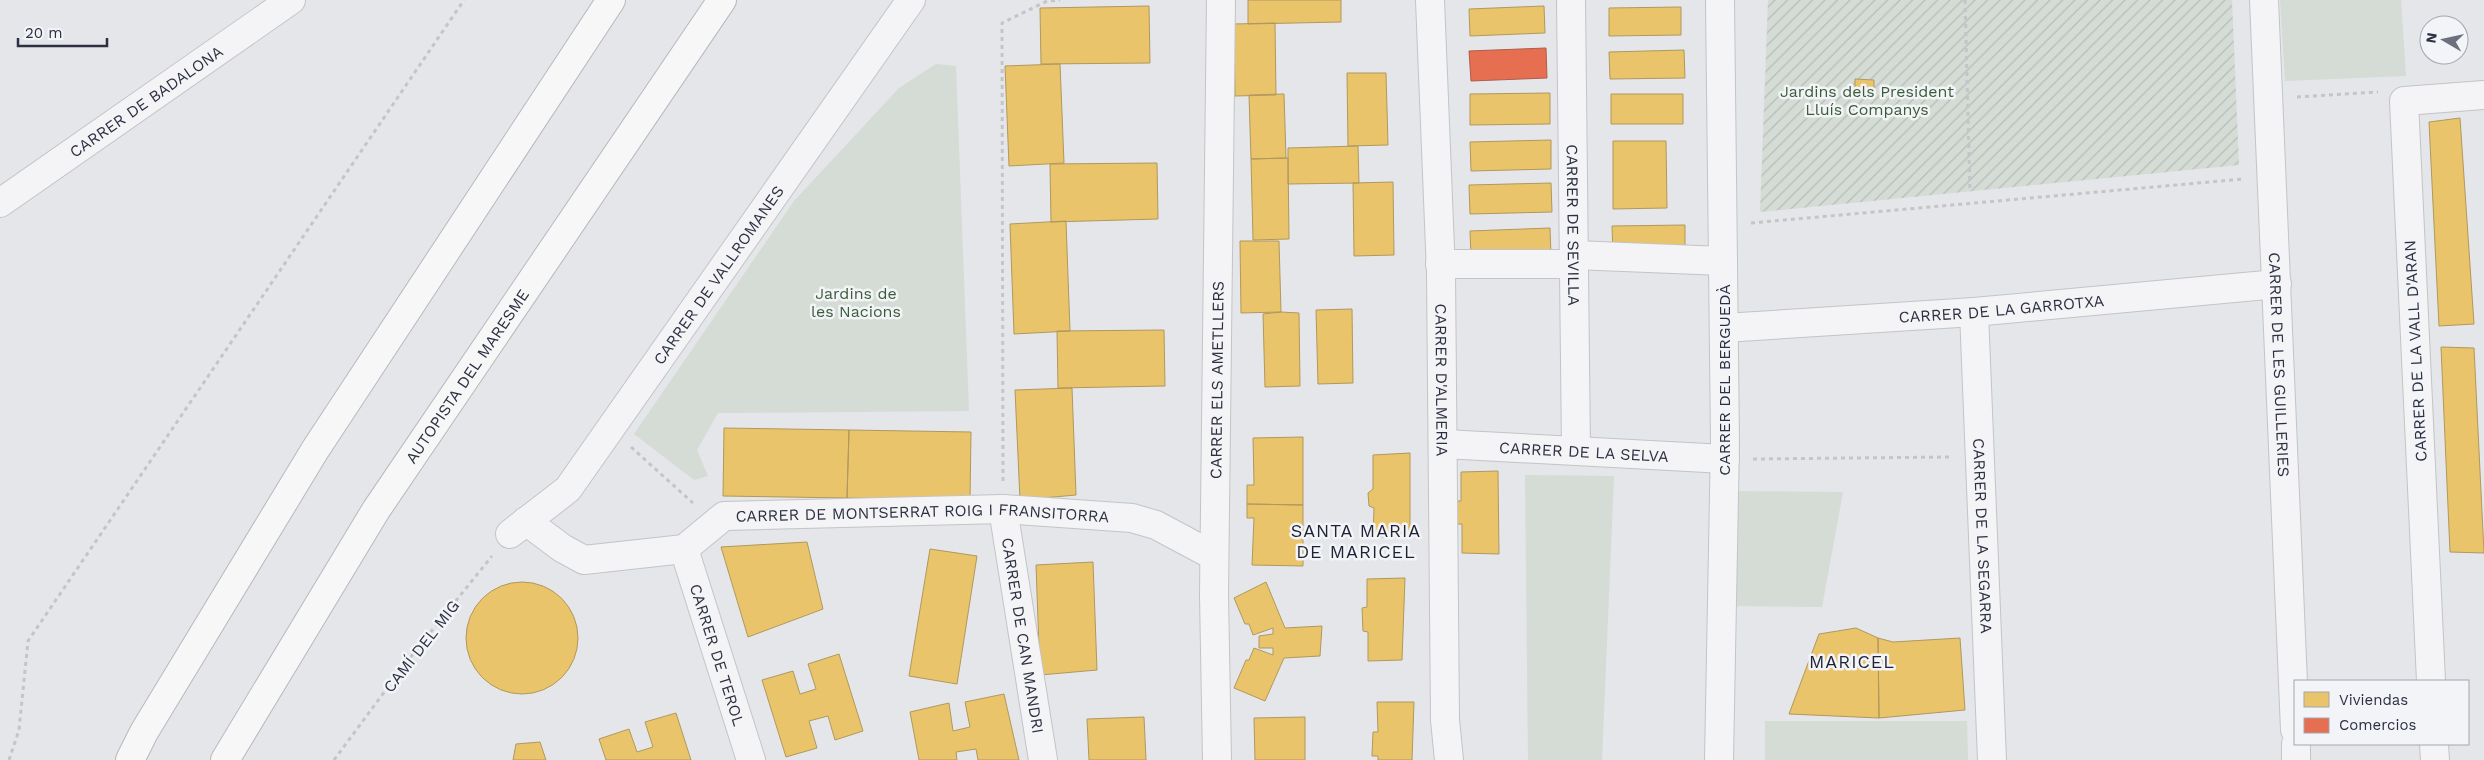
<svg xmlns="http://www.w3.org/2000/svg" width="2484" height="760" font-family="'Work Sans',sans-serif">
<style>
.green{fill:#d4dcd5}
.garden{fill:url(#garden-furrows)}
.homes{fill:#e9c46a;stroke:#b0985e}
.shops{fill:#e76f51;stroke:#af5c4c}
.lines{fill:none;stroke-linecap:round;stroke-linejoin:round}
.street-casing{stroke:#c2c4c7;stroke-width:30}
.highway-casing{stroke:#b7b9bd;stroke-width:30}
.path{stroke:#c4c4c9;stroke-width:3;stroke-dasharray:4 4;stroke-linecap:butt}
.street{stroke:#f4f4f6;stroke-width:28}
.highway{stroke:#f7f7f8;stroke-width:28}
.labels{text-anchor:middle;stroke-width:5;stroke-linejoin:round;paint-order:stroke}
.park-label{font-size:16px;fill:#3b5d3a;stroke:#f3f4f8}
.street-label{font-size:16px;fill:#2c3042;stroke:#f3f4f8}
.neighbourhood-label{font-size:18px;letter-spacing:1px;fill:#1e2233;stroke:#f3f4f8}
</style>
<defs>
<pattern id="garden-furrows" width="10" height="10" patternUnits="userSpaceOnUse" patternTransform="scale(1.25)"><rect width="10" height="10" fill="#d4dcd5"/><path d="M-1 1l2-2M0 10L10 0M9 11l2-2" fill="none" stroke="#b6bdb8"/></pattern>
</defs>
<rect width="100%" height="100%" fill="#e4e6e9"/>
<path class="green" d="M2280 0H2401L2406 76 2285 81Z
M936 64 956 66 969 411 718 413 697 450 708 476 694 480 634 434 794 201 899 88Z
M1525 475 1614 476 1602 760H1528Z
M1729 491 1843 492 1822 607 1726 606Z
M1765 721H1967L1968 760H1765Z"/>
<path class="garden" d="M1768 0H2232L2239 165 1760 212Z"/>
<path class="homes" d="M1248 0H1341V22L1248 24Z
M1149 6 1150 63 1041 64 1040 8Z
M1544 6 1545 33 1470 36 1469 9Z
M1681 7V35L1609 36V8Z
M1275 23 1276 95 1235 96 1234 24Z
M1684 50 1685 78 1610 79 1609 52Z
M1060 64 1064 163 1009 166 1005 66Z
M1347 73H1386L1388 145 1348 146Z
M1855 79 1874 80V92L1855 91Z
M1550 93V124L1470 125V94Z
M1284 94 1286 158 1251 159 1249 95Z
M1611 94H1683V124H1611Z
M2460 118 2474 324 2439 326 2429 122Z
M1551 140V169L1471 171 1470 142Z
M1613 141H1666L1667 208 1613 209Z
M1358 146 1359 183 1288 184V148Z
M1288 158 1289 239 1253 240 1251 159Z
M1157 163 1158 219 1051 222 1050 164Z
M1393 182 1394 255 1354 256 1353 183Z
M1551 183 1552 212 1470 214 1469 185Z
M1066 221 1070 331 1014 334 1010 224Z
M1685 225V254L1613 255 1612 226Z
M1550 228 1551 255 1471 258 1470 231Z
M1240 241H1279L1281 312 1241 313Z
M1352 309 1353 383 1318 384 1316 310Z
M1281 312 1299 313 1300 386 1265 387 1263 314Z
M1164 330 1165 386 1058 388 1057 331Z
M2441 347 2474 348 2484 553 2450 552Z
M1072 388 1076 495 1020 500 1015 390Z
M724 428 849 430 847 498 723 496Z
M849 430 971 432 970 500 847 498Z
M1303 437V505L1247 504V485H1254L1253 438Z
M1410 453V536L1373 537 1374 508 1369 506 1368 493 1373 489V455Z
M1498 471 1499 554 1462 553V524H1456L1455 501H1461V472Z
M1247 504 1303 505V566L1252 565 1254 518H1247Z
M807 542 823 609 748 637 721 547Z
M930 549 977 556 957 684 909 676Z
M1093 562 1097 670 1040 675 1036 565Z
M1405 578 1402 660 1368 661V632L1363 631 1362 608 1367 607V579Z
M466 638a56 56 0 1 1 112 0a56 56 0 1 1-112 0Z
M1266 582 1285 628 1322 626 1320 656 1284 658 1265 701 1234 688 1246 660H1249L1254 648 1273 655V648H1259V636L1273 634V628L1253 635 1249 624H1245L1234 598Z
M1856 628 1878 638 1879 718 1789 714 1819 634Z
M1878 638 1893 642 1960 638 1965 710 1879 718Z
M839 654 863 731 835 740 828 716 809 721 817 748 786 757 762 680 793 671 800 694 816 689 808 664Z
M1004 694 1019 760H978L976 749 956 752 957 760H919L910 712 949 703 953 731 970 727 965 702Z
M1377 702H1414L1412 760H1378V756H1372L1373 732H1378Z
M676 713 691 760H606L599 739 629 729 637 752 653 747 645 722Z
M1144 717 1146 760H1089L1087 719Z
M1305 717V760H1255L1254 718Z
M540 742 546 760H513L516 744Z"/>
<path class="shops" d="M1546 48 1547 78 1471 81 1469 51Z"/>
<g class="lines">
<defs>
<g id="street">
<path id="s1" d="M1430 0 1441 273 1445 720 1449 760"/>
<path id="s2" d="M1571 0 1576 450"/>
<path id="s3" d="M2264 0 2295 730"/>
<path id="s4" d="M0 203 291 0"/>
<path d="M1574 255 1723 261"/>
<path d="M1440 264H1574"/>
<path id="s5" d="M1974 312 1992 760"/>
<path id="s6" d="M1724 328 1974 312 2277 284"/>
<path id="s7" d="M1444 444 1725 459"/>
<path id="s8" d="M1003 509 1043 760"/>
<path id="s9" d="M526 521 562 548 584 560 684 549 724 516 1003 509 1132 518 1156 525 1214 556"/>
<path id="s10" d="M510 534 568 489 911 0"/>
<path id="s11" d="M684 549 751 760"/>
<path d="M2431 681 2404 101 2484 95"/>
<path d="M2296 744V760"/>
<path d="M2434 744 2435 760"/>
<path id="s12" d="M1217 760 1214 595 1221 0"/>
<path d="M1719 760 1725 442 1720 0"/>
</g>
<g id="highway">
<path d="M130 760 144 732 315 450 611 0"/>
<path id="s13" d="M225 760 376 510 722 0"/>
</g>
</defs>
<use href="#street" class="street-casing"/>
<use href="#highway" class="highway-casing"/>
<path class="path" d="M1965 0 1970 192
M2297 97 2378 92
M1751 223 2243 179
M631 447 693 503
M1753 459 1951 457
M1003 481 1002 23 1047 1 1060 0
M9 760 19 730 28 641 464 0
M334 760 405 664 492 556"/>
<use href="#street" class="street"/>
<use href="#highway" class="highway"/>
</g>
<g class="labels">
<g class="park-label">
<text x="1867" y="97">Jardins dels President<tspan x="1867" dy="18">Lluís Companys</tspan></text>
<text x="856" y="299">Jardins de<tspan x="856" dy="18">les Nacions</tspan></text>
</g>
<g class="street-label">
<text dy="6" stroke="none"><textPath href="#s4" startOffset="178">CARRER DE BADALONA</textPath></text>
<text dy="6" stroke="none"><textPath href="#s2" startOffset="225">CARRER DE SEVILLA</textPath></text>
<text dy="6" stroke="none"><textPath href="#s10" startOffset="335">CARRER DE VALLROMANES</textPath></text>
<text dy="6" stroke="none"><textPath href="#s6" startOffset="278">CARRER DE LA GARROTXA</textPath></text>
<text transform="translate(2415 351) rotate(-93)" y="6">CARRER DE LA VALL D'ARAN</text>
<text dy="6" stroke="none"><textPath href="#s3" startOffset="365">CARRER DE LES GUILLERIES</textPath></text>
<text dy="6" stroke="none"><textPath href="#s13" startOffset="454">AUTOPISTA DEL MARESME</textPath></text>
<text dy="6" stroke="none"><textPath href="#s12" startOffset="380">CARRER ELS AMETLLERS</textPath></text>
<text dy="6" stroke="none"><textPath href="#s1" startOffset="380">CARRER D'ALMERIA</textPath></text>
<text transform="translate(1724 380) rotate(-90)" y="6">CARRER DEL BERGUEDÀ</text>
<text dy="6" stroke="none"><textPath href="#s7" startOffset="140">CARRER DE LA SELVA</textPath></text>
<text dy="6" stroke="none"><textPath href="#s9" startOffset="421">CARRER DE MONTSERRAT ROIG I FRANSITORRA</textPath></text>
<text dy="6" stroke="none"><textPath href="#s5" startOffset="224">CARRER DE LA SEGARRA</textPath></text>
<text dy="6" stroke="none"><textPath href="#s8" startOffset="128">CARRER DE CAN MANDRI</textPath></text>
<text transform="translate(421 646) rotate(-52)" y="6">CAMÍ DEL MIG</text>
<text dy="6" stroke="none"><textPath href="#s11" startOffset="111">CARRER DE TEROL</textPath></text>
</g>
<g class="neighbourhood-label">
<text x="1356" y="537">SANTA MARIA<tspan x="1356" dy="21">DE MARICEL</tspan></text>
<text x="1852" y="668">MARICEL</text>
</g>
</g>
<rect x="2294" y="680" width="175" height="65" fill="#f3f4f8" stroke="#a3a6af"/>
<rect x="2304" y="692" width="25" height="15" fill="#e9c46a" stroke="#a3a6af"/>
<text x="2339" y="705" font-size="15" fill="#2c3042">Viviendas</text>
<rect x="2304" y="718" width="25" height="15" fill="#e76f51" stroke="#a3a6af"/>
<text x="2339" y="730" font-size="15" fill="#2c3042">Comercios</text>
<g transform="translate(2444 40) rotate(279)"><circle r="24" fill="#f3f4f8" stroke="#a3a6af"/>
<path d="M0-4L9 19L0 12L-9 19Z" fill="#6c707c"/>
<text y="-8" font-size="14" font-weight="bold" text-anchor="middle" fill="#2c3042">N</text>
</g>
<path d="M18 38v8h89v-8" fill="none" stroke="#2c3042" stroke-width="2.5"/>
<text x="25" y="38" font-size="15" fill="#2c3042" stroke="#f3f4f8" stroke-width="4" paint-order="stroke">20 m</text>
</svg>
